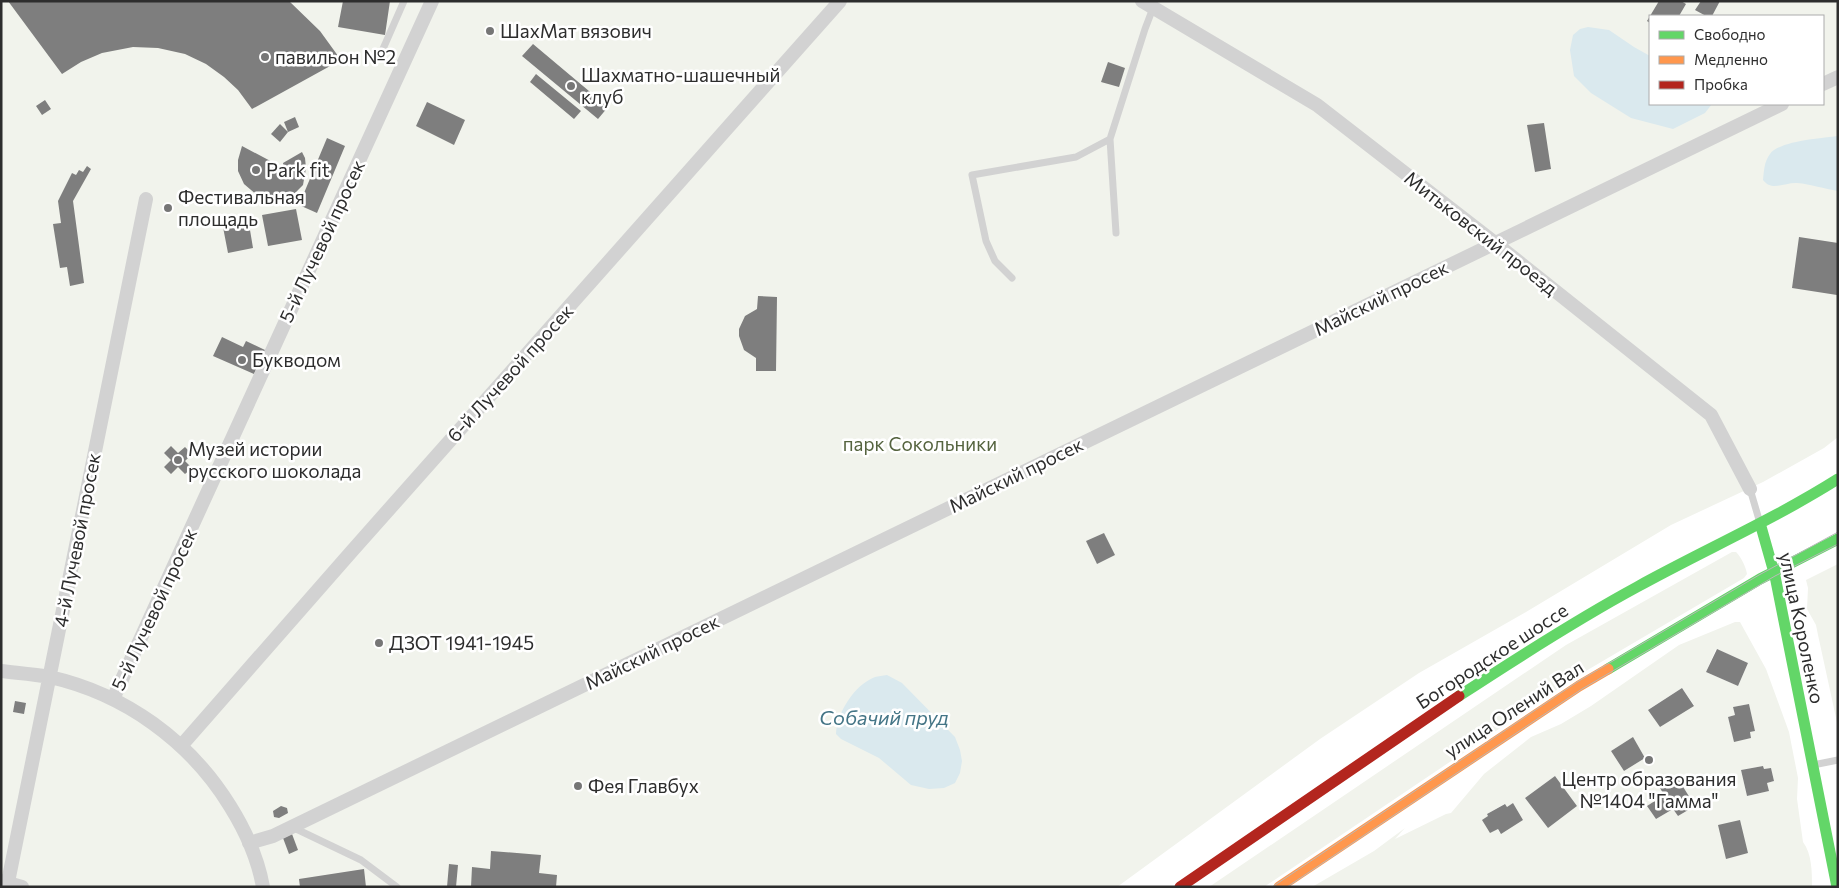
<svg xmlns="http://www.w3.org/2000/svg" width="1839" height="888" font-family="Commissioner,sans-serif">
<style>
.green{fill:#f1f3ec;fill-rule:evenodd}
.water{fill:#dae9ee}
.building{fill:#7e7e7e}
.lines{fill:none;stroke-linecap:round;stroke-linejoin:round}
.lane{stroke:#d2d2d2;stroke-width:7}
.street{stroke:#d2d2d2;stroke-width:14}
.fast{stroke:#63d668;stroke-width:11}
.slow{stroke:#ff974d;stroke-width:11}
.jam{stroke:#b3261e;stroke-width:11}
.tram{stroke:#b9b9b9;stroke-width:1}
.poi-dot{fill:#767676;stroke:#fff;stroke-width:2}
.labels{text-anchor:middle;stroke-width:5;stroke-linejoin:round;paint-order:stroke}
.poi-label{font-size:19px;fill:#2d2d2d;stroke:#fff;text-anchor:start}
.street-label{font-size:19px;fill:#2d2d2d;stroke:#fff}
.park-label{font-size:19px;fill:#55643f;stroke:#fff}
.water-label{font-size:20px;font-style:italic;fill:#447586;stroke:#fff}
</style>
<rect width="100%" height="100%" fill="#fff"/>
<path class="green" d="M1 1H1838V437L1824 448 1763 482 1671 525 1526 612 1419 673 1320 739 1117 887H1ZM1650 16H1823V104H1650Z
M1732 552H1736C1741 557 1746 567 1747 574L1744 578 1579 675 1264 887H1209L1566 645Z
M1838 564V727L1818 635 1816 625 1807 609 1808 588 1806 580Z
M1735 622H1740L1766 669 1789 732 1798 778 1797 799 1803 842C1812 854 1812 872 1812 887H1312L1374 851 1405 828 1395 839 1446 814 1451 813 1484 774 1531 737 1561 724 1591 706 1679 645ZM1716 649 1748 663 1738 686 1706 672ZM1682 688 1694 705 1660 727 1649 709ZM1749 704 1755 731 1750 732 1751 738 1734 741 1728 717 1735 715 1733 707ZM1633 738 1645 758 1624 771 1611 751ZM1763 766 1764 769 1771 768 1774 781 1767 783 1769 791 1747 796 1741 770ZM1555 776 1577 806 1548 828 1525 798ZM1677 777 1695 806 1678 816 1673 809 1656 819 1647 806 1664 795 1660 787ZM1513 803 1523 820 1500 833 1487 814 1504 804 1507 807Z"/>
<path class="water" d="M1588 27 1609 30 1634 47 1650 56V104H1712L1705 113 1673 129 1631 118 1591 93 1574 76 1570 50 1573 35 1580 29Z
M1838 136V191C1824 189 1811 184 1797 183 1785 182 1772 192 1763 180 1764 171 1764 162 1770 154 1779 141 1822 138 1838 136Z
M887 675 902 683 955 737 960 750 962 761 960 773 955 783 944 788 929 789 911 785 879 758 841 739 836 734C837 713 854 685 875 677 878 676 883 676 887 675Z"/>
<path class="building" d="M8 1H289L320 31 341 60 252 109 238 90 224 77 206 64 185 54 158 48 133 47 102 53 81 62 62 74Z
M343 1H390L385 35 338 27Z
M1659 1H1681L1686 4 1679 16H1650V23L1647 21Z
M1701 1H1720L1712 16H1706L1695 10Z
M533 44 608 107 598 119 522 56Z
M1108 62 1125 68 1119 87 1101 82Z
M536 74 581 111 574 119 530 82Z
M45 100 51 109 42 115 36 106Z
M427 102 465 120 454 145 416 126Z
M295 117 299 127 288 132 284 122Z
M1544 123 1551 169 1535 172 1527 125Z
M280 124 288 132 280 142 271 134Z
M327 138 345 146 317 213 299 205Z
M242 146 276 164 275 167 278 171H281L284 169 283 163 302 152 305 158 306 168 303 185 293 195 278 201 257 195 244 184 238 171V160Z
M87 166 91 169 73 201 84 283 70 286 67 267 60 268 53 224 61 223 58 201 72 173 76 175 79 170 83 172Z
M296 209 302 240 268 246 262 215Z
M248 218 253 248 228 253 222 222Z
M1799 237 1838 243 1837 295 1792 288Z
M758 296 777 297 776 371H756V358L744 350 739 336V329L745 316 757 309Z
M222 337 243 347 246 341 265 350 254 374 213 356Z
M171 446 178 453 185 447 192 454 185 461 192 468 185 474 178 467 171 474 164 467 171 460 164 453Z
M1104 533 1115 555 1097 564 1086 541Z
M1717 649 1748 663 1738 686 1706 672Z
M1682 688 1694 706 1660 727 1648 710Z
M15 701 26 703 24 714 13 712Z
M1749 704 1755 731 1750 732 1751 738 1734 742 1728 717 1735 715 1733 707Z
M1633 737 1645 758 1624 771 1611 751Z
M1763 766 1764 769 1771 768 1774 781 1767 783 1769 791 1747 796 1741 770Z
M1555 776 1577 806 1548 828 1525 798Z
M1677 777 1695 806 1678 816 1673 809 1656 819 1647 806 1664 795 1660 788Z
M1513 803 1523 820 1501 834 1498 829 1490 833 1482 820 1488 816 1487 814 1505 804 1507 807Z
M281 806 287 808 288 813 279 818 274 817 273 811Z
M1740 820 1748 853 1726 859 1718 825Z
M292 834 298 850 289 854 283 838Z
M491 851 541 855 539 873 557 875 556 887H471L472 867 490 869Z
M449 864 458 865 456 887H447Z
M364 869 366 887H300L299 879Z"/>
<g class="lines">
<path class="lane" d="M379 58 404 1
M1116 233 1110 139 1145 29 1153 8
M1012 278 995 261 986 241 972 175 1076 157 1110 139
M1750 489 1760 523
M1813 765 1838 760
M292 827 361 860 397 887"/>
<path class="street" d="M1142 1 1317 105 1495 243 1711 415 1750 489
M1823 84 1838 77
M1 671C18 673 34 674 50 677 125 694 190 741 230 806 245 830 258 859 263 887
M113 699 432 1
M181 746 352 551 840 1
M249 843 273 836 1782 104
M1 881 22 887
M8 882 146 199"/>
<path class="fast" d="M1760 523 1775 576 1837 887
M1608 669 1760 579 1838 539
M1459 696C1517 658 1576 620 1637 587 1704 550 1773 520 1838 479"/>
<path class="slow" d="M1279 887 1579 686 1608 669"/>
<path class="jam" d="M1180 887 1459 696"/>
<path class="tram" d="M1272 887 1577 682 1759 575 1838 532
M1287 887 1582 689 1775 576 1838 544"/>
</g>
<g class="poi-dot">
<circle cx="490" cy="31" r="5"/>
<circle cx="265" cy="57" r="5"/>
<circle cx="571" cy="86" r="5"/>
<circle cx="256" cy="170" r="5"/>
<circle cx="168" cy="208" r="5"/>
<circle cx="242" cy="360" r="5"/>
<circle cx="178" cy="460" r="5"/>
<circle cx="379" cy="643" r="5"/>
<circle cx="1649" cy="760" r="5"/>
<circle cx="578" cy="786" r="5"/>
</g>
<g class="labels">
<g class="poi-label">
<text x="500" y="38">ШахМат вязович</text>
<text x="275" y="64">павильон №2</text>
<text x="581" y="82">Шахматно-шашечный<tspan x="581" dy="22">клуб</tspan></text>
<text x="266" y="177">Park fit</text>
<text x="178" y="204">Фестивальная<tspan x="178" dy="22">площадь</tspan></text>
<text x="252" y="367">Букводом</text>
<text x="188" y="456">Музей истории<tspan x="188" dy="22">русского шоколада</tspan></text>
<text x="389" y="650">ДЗОТ 1941-1945</text>
<text x="1649" y="786" text-anchor="middle">Центр образования<tspan x="1649" dy="22">№1404 "Гамма"</tspan></text>
<text x="588" y="793">Фея Главбух</text>
</g>
<g class="street-label">
<text transform="translate(1481 233) rotate(38)" y="7">Митьковский проезд</text>
<text transform="translate(322 241) rotate(-65)" y="7">5-й Лучевой просек</text>
<text transform="translate(1381 298) rotate(-26)" y="7">Майский просек</text>
<text transform="translate(510 373) rotate(-48)" y="7">6-й Лучевой просек</text>
<text transform="translate(1016 475) rotate(-26)" y="7">Майский просек</text>
<text transform="translate(77 540) rotate(-79)" y="7">4-й Лучевой просек</text>
<text transform="translate(154 609) rotate(-65)" y="7">5-й Лучевой просек</text>
<text transform="translate(1802 628) rotate(78)" y="7">улица Короленко</text>
<text transform="translate(652 652) rotate(-26)" y="7">Майский просек</text>
<text transform="translate(1492 656) rotate(-33)" y="7">Богородское шоссе</text>
<text transform="translate(1514 709) rotate(-33)" y="7">улица Олений Вал</text>
</g>
<g class="park-label">
<text x="920" y="451">парк Сокольники</text>
</g>
<g class="water-label">
<text x="884" y="725">Собачий пруд</text>
</g>
</g>
<rect width="1839" height="888" fill="none" stroke="#2d2d2d" stroke-width="5"/>
<rect x="1649" y="15" width="175" height="90" fill="#ffffff" stroke="#ababab"/>
<rect x="1659" y="31" width="25" height="8" fill="#63d668" stroke="#ababab"/>
<text x="1694" y="40" font-size="15" fill="#2d2d2d">Свободно</text>
<rect x="1659" y="56" width="25" height="8" fill="#ff974d" stroke="#ababab"/>
<text x="1694" y="65" font-size="15" fill="#2d2d2d">Медленно</text>
<rect x="1659" y="81" width="25" height="8" fill="#b3261e" stroke="#ababab"/>
<text x="1694" y="90" font-size="15" fill="#2d2d2d">Пробка</text>
</svg>
